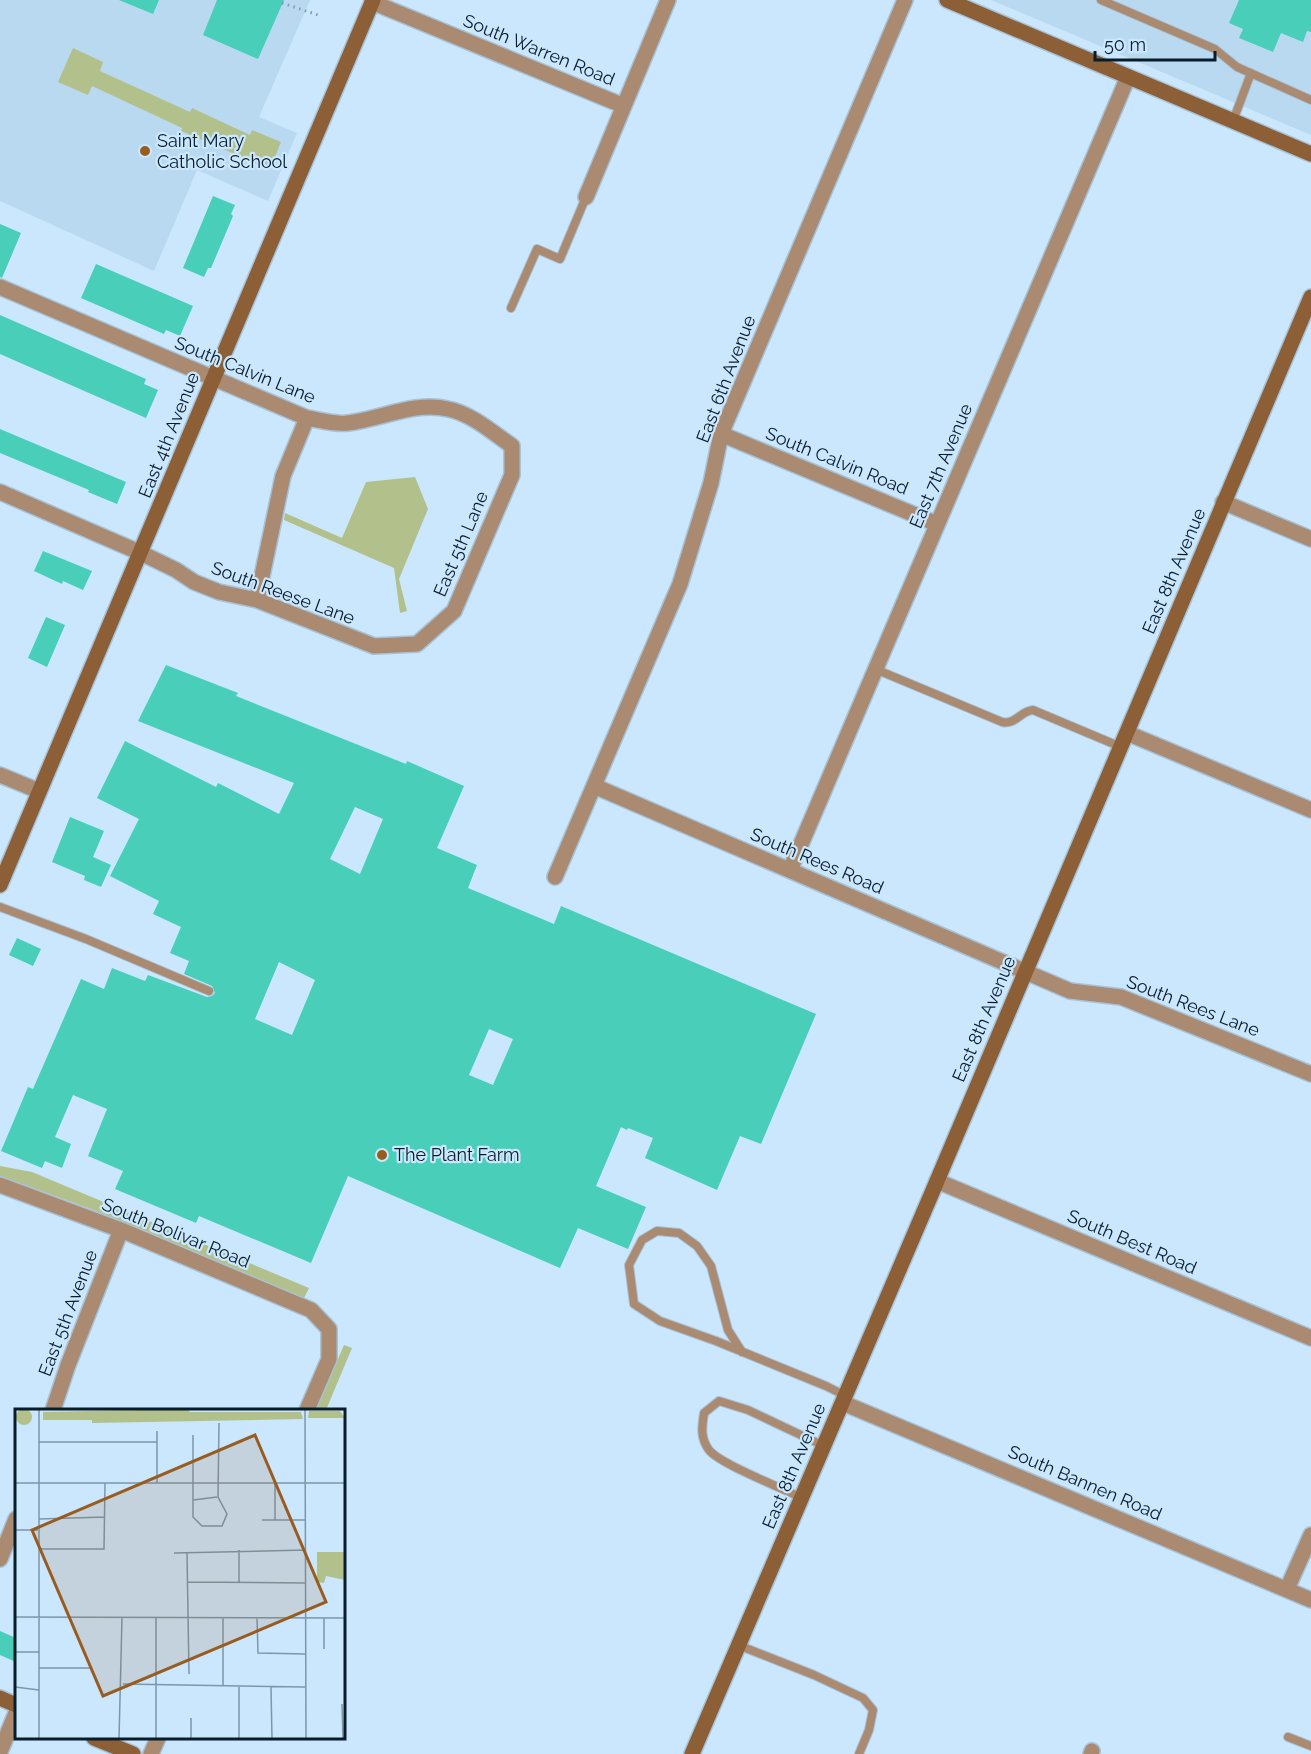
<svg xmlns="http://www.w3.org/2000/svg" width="1311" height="1754" font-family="Raleway,sans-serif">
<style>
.built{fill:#b9d9f1}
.green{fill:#b2c08c}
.building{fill:#48ceb9;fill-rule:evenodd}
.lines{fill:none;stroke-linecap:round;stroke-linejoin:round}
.lane-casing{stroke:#a7c2d7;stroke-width:10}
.street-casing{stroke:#a7c2d7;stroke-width:18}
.secondary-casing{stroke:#a7c2d7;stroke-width:18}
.path{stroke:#829bae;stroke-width:3;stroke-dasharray:1.5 4.5;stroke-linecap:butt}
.lane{stroke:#aa8a70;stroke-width:8}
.street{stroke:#aa8a70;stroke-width:15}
.secondary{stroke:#8c5f37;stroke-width:15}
.poi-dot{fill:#995c20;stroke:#cae7fd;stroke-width:2}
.labels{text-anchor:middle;stroke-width:4.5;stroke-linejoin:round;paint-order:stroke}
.street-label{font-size:18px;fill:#091c29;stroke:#cae7fd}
.poi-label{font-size:18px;fill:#091c29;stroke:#cae7fd;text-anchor:start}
.inset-road{fill:none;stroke:#7d96a8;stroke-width:1.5}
.view{fill:#995c20;fill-opacity:0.15;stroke:#995c20;stroke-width:3}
.inset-edge{fill:none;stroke:#091c29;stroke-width:3}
</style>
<rect width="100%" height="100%" fill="#cae7fd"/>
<path class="built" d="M0 0H310L259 117 297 133 268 201 197 170 154 271 0 201Z
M991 0H1311V135Z"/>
<path class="green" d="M73 48 103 62 100 71 190 112 192 108 250 135 252 130 281 142 270 169 181 131 182 128 92 86 88 95 58 82Z
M415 477 428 509 399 579 407 611 400 613 394 568 284 520 285 513 342 538 366 482Z
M0 1166 32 1172 309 1288 304 1298 91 1209 0 1176Z
M344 1345 352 1348 326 1410H316Z"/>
<path class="building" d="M119 0H159L153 14Z
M217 0H284L258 59 203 35Z
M1239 0H1311V32L1307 31 1303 42 1281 33 1273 52 1239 38 1243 29 1229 23Z
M213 196 235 205 231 214 233 216 217 254 211 268H208L204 277 183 268Z
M0 224 21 233 2 278 0 277Z
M96 264 193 306 180 336 166 330 164 334 81 298Z
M0 315 146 379 144 384 158 390 146 418 0 354Z
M0 429 126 482 117 504 88 492 89 490 0 453Z
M43 551 92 571 83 590 63 581 62 584 34 571Z
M46 617 65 625 47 667 28 658Z
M166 665 238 693 236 696 406 764 407 761 464 786 437 848 477 865 468 888 554 924 561 906 816 1014 761 1144 740 1136 717 1190 645 1158 653 1138 628 1128 627 1130 621 1127 596 1186 646 1207 628 1249 578 1228 560 1268 348 1176 311 1263 199 1216 196 1223 115 1189 123 1171 88 1156 107 1109 73 1095 55 1137 71 1144 62 1168 45 1161 42 1168 1 1151 28 1087 33 1089 81 979 104 989 112 968 145 981 148 975 207 997 212 996 215 993 212 986 184 974 189 961 170 953 181 927 153 914 159 901 110 876 139 819 97 798 125 741 216 787 218 783 279 814 294 783 138 721ZM355 807 383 819 360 874 330 859ZM279 962 315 980 292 1035 255 1019ZM489 1029 513 1039 493 1085 469 1075Z
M70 817 104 831 93 857 111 865 101 887 84 880 85 876 52 862Z
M17 938 41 949 33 966 9 955Z
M0 1631 16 1638V1662L0 1655Z"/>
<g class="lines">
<defs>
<path id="lane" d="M1101 0 1215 49 1237 67 1311 100
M1233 121 1251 73
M511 308 537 249 560 259 586 197
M875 669 1002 722C1016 725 1020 711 1033 710L1121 747
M0 907 86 939 209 991
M742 1352 728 1330 711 1266 697 1246 679 1233 657 1231 642 1240 629 1265 634 1304 660 1321 716 1341 826 1386 846 1396
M802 1498C782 1488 720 1464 709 1450 700 1438 702 1427 704 1413L719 1401 748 1410 824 1446
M738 1645 814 1675 863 1698 873 1710 869 1730 859 1754
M1288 1737 1311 1746"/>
<path id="street" d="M372 2 624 106
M586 197 668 0
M0 287 307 418C320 420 335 425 348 423 382 419 414 401 448 409 472 414 492 432 512 446V475L454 611 417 644 374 646 257 600 219 592 194 582 176 570 141 553 0 492
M721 434 937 524
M1223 502 1311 539
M257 600 283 476 307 418
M1127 733 1311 810
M0 775 39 791
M594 786 1070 991 1121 997 1311 1074
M790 870 1128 77
M555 877 680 584 711 483 721 434 905 0
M937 1181 1311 1338
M0 1185 121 1230 311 1310 329 1329V1359L307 1410
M843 1403 1311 1600
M53 1410 68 1365 121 1230
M0 1559 16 1519
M1287 1589 1311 1535
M0 1752 16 1713
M151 1754 158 1738
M1091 1754 1092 1751"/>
<path id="secondary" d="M947 0 1311 154
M0 885 373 0
M0 1698 16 1705
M94 1738 133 1754
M692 1754 937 1181 1311 297"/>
</defs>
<use href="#lane" class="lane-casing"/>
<use href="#street" class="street-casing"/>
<use href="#secondary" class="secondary-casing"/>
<path class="path" d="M282 3 321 16"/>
<use href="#lane" class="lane"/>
<use href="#street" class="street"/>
<use href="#secondary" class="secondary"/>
</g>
<g class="poi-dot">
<circle cx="145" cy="151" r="6"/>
<circle cx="382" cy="1155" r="6"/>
</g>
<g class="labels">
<g class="street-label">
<text transform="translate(539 50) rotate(22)" y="6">South Warren Road</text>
<text transform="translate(245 370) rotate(22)" y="6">South Calvin Lane</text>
<text transform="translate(726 379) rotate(-69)" y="6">East 6th Avenue</text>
<text transform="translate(169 435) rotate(-68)" y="6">East 4th Avenue</text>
<text transform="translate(837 461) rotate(22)" y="6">South Calvin Road</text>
<text transform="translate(941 466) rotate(-67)" y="6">East 7th Avenue</text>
<text transform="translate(461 544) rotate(-67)" y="6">East 5th Lane</text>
<text transform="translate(1174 571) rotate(-67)" y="6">East 8th Avenue</text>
<text transform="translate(283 593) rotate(20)" y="6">South Reese Lane</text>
<text transform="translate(817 861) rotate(23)" y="6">South Rees Road</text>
<text transform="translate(1193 1006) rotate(21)" y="6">South Rees Lane</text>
<text transform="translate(984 1019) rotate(-67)" y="6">East 8th Avenue</text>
<text transform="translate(176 1233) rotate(22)" y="6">South Bolivar Road</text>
<text transform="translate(1132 1242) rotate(23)" y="6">South Best Road</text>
<text transform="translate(68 1313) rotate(-69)" y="6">East 5th Avenue</text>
<text transform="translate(794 1466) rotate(-67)" y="6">East 8th Avenue</text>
<text transform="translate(1085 1483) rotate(23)" y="6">South Bannen Road</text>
</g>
<g class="poi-label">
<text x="157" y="147">Saint Mary<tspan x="157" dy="21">Catholic School</tspan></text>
<text x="394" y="1161">The Plant Farm</text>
</g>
</g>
<g transform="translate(15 1409)">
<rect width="330" height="330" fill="#cae7fd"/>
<path d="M173 0 175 3H286L288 10 77 14V11H28V3ZM1 8a8 8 0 1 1 16 0a8 8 0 1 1-16 0ZM325 2 330 9H293L294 2ZM302 143H330V171L311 167 309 174 302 173Z" fill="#b2c08c"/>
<path class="inset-road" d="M24 0V330M176 0H293M290 0 291 330M303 0H325M178 26V108L187 117H207L212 105 203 88 204 14M24 33H142M0 74H330M142 74V22M260 74V111M178 91 202 88M24 110 90 108M247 111H291M0 121H23M25 140H89L90 74M224 141V173M159 144 291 141M172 144 174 265M172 173 290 174M0 208 330 209M141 209V330M208 209V277M242 209 243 244 290 245M309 209V240M0 243H24M24 259H76M108 275 290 278M0 278 24 281M224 278V330M256 278 257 330M327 295 328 330M176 309V330M104 330 107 209"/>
<path class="view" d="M240 26 311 193 88 287 17 121Z"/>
<rect width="330" height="330" class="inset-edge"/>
</g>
<path d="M1095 51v9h120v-9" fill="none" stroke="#091c29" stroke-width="3"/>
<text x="1104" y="51" font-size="18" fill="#091c29" stroke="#cae7fd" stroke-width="4.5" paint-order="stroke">50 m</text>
</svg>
